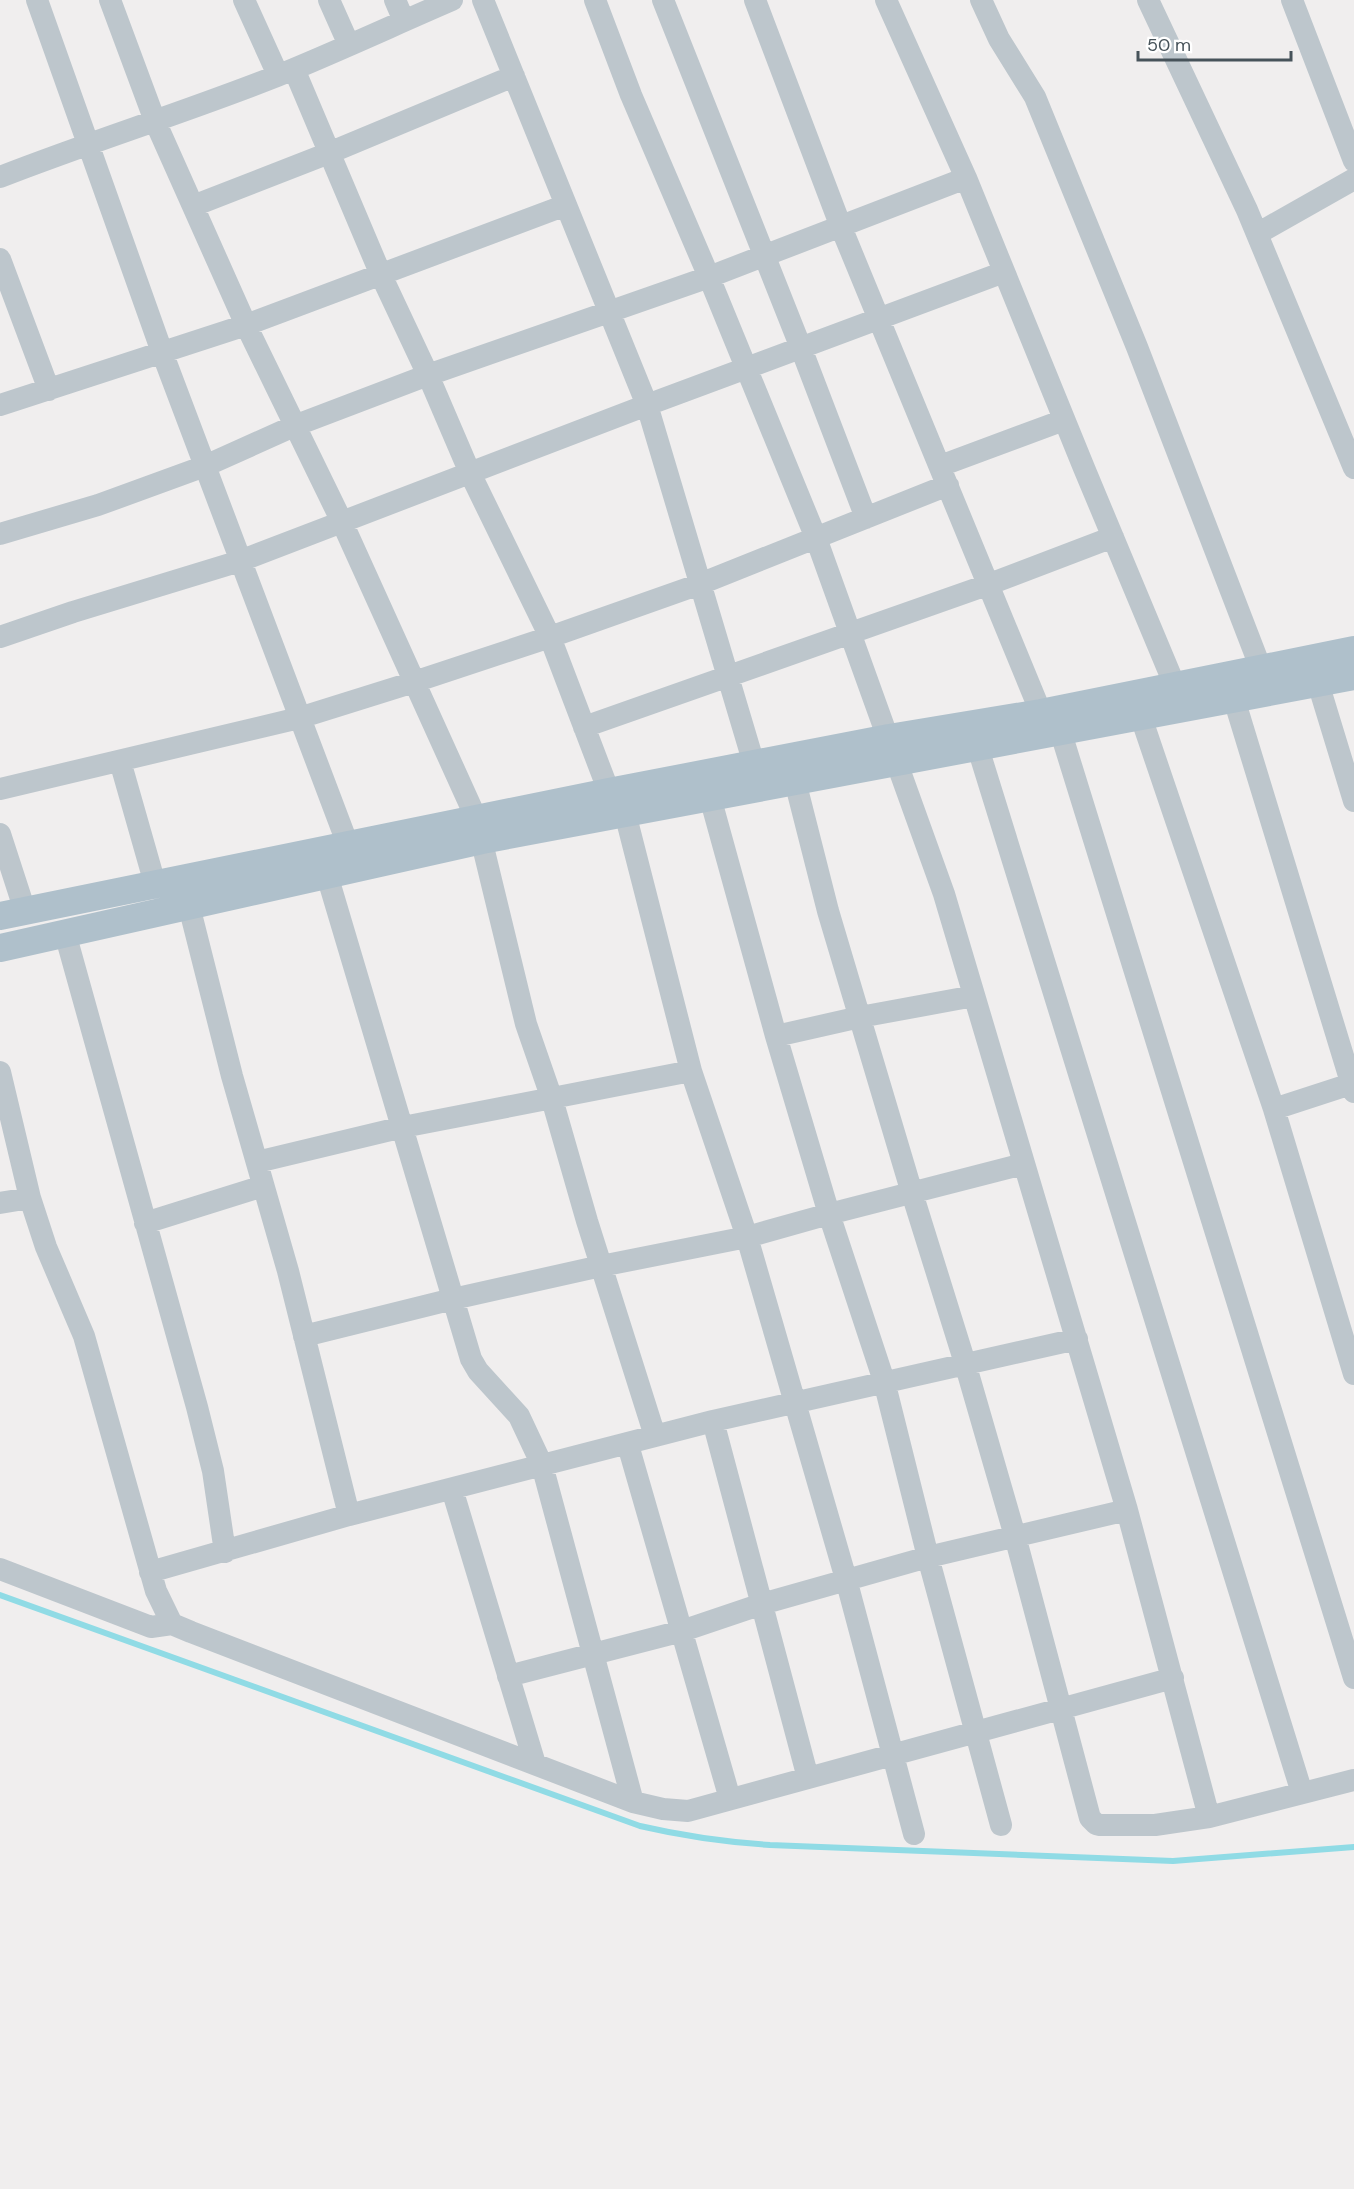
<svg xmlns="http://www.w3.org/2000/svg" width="1354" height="2189" font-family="'DM Sans',sans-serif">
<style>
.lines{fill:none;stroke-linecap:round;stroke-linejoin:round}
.stream{stroke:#90dbe5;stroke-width:6}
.minor{stroke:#bdc6cc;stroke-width:22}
.major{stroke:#afc0cb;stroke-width:28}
</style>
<rect width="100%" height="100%" fill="#f0eeee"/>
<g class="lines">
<path class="stream" d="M0 1595 640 1826C683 1836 725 1842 770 1845L1173 1861 1354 1847"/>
<path class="minor" d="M37 0 162 352 348 845
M110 0 155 121 246 325 342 522 476 818 526 1024 552 1099 587 1221 655 1436
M244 0 278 75
M329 0 349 45
M395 0 404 21
M483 0 647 405 754 764
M595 0 631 95 709 277 816 538 944 894 1127 1510 1209 1817
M663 0 801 348 866 518
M755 0 841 227 1041 713
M886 0 966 178 1084 468 1175 686
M981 0 999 39 1035 97 1137 347 1266 682
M1148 0 1247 210 1354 468
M1292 0 1354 161
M294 69 381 275 428 375 470 473 550 637 609 792
M0 177C92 141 186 112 277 76 336 52 394 25 452 0
M193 206 329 153 514 76
M1257 234 1354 179
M0 259 49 390
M0 405 246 325 566 205
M940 466 1064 420
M0 534 98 505 205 466 294 426 428 375 709 277 966 178
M0 637 73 612 240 561 647 405 1004 272
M1318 683 1354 801
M1234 699 1354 1092
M1056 717 1354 1678
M1141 717 1274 1109 1354 1374
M584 727 987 585 1113 537
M978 748 1302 1793
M120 761 155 884
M795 781 828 911 912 1193 965 1363 1015 1536 1090 1818 1096 1824 1100 1825H1155L1209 1817 1354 1780
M0 789 299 718 414 682 550 637 700 584 948 485
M710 797 776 1036 829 1214 884 1381 928 1557 1001 1825
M625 813 691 1071 747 1237 846 1579 914 1834
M0 834 25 911
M327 875 471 1359 478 1371 519 1416 542 1465 633 1802
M189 906 232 1076 288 1271 349 1515
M65 933 197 1407 213 1471 225 1552
M776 1036 860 1017 974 996
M0 1072 30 1198 46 1247 84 1336 156 1591 172 1624 191 1632 633 1802 663 1809 688 1811 1173 1678
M1274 1109 1354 1083
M257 1162 403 1127 691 1071
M0 1203 30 1198
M145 1223 263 1186
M304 1336 453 1299 601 1266 747 1237 829 1214 1023 1164
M713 1421 808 1778
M628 1445 730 1799
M452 1489 535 1764
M0 1569 151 1627 172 1624
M150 1572 349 1515 713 1421 1077 1339
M508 1676 682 1631 762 1604 928 1557 1127 1510"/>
<path class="major" d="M0 916 609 792 889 738 1041 713 1354 650
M0 948 482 840 1354 676"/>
</g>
<path d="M1138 51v9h153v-9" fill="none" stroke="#47535a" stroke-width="3"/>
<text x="1147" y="51" font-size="18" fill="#47535a" stroke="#ffffff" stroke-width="4.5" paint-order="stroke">50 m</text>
</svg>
